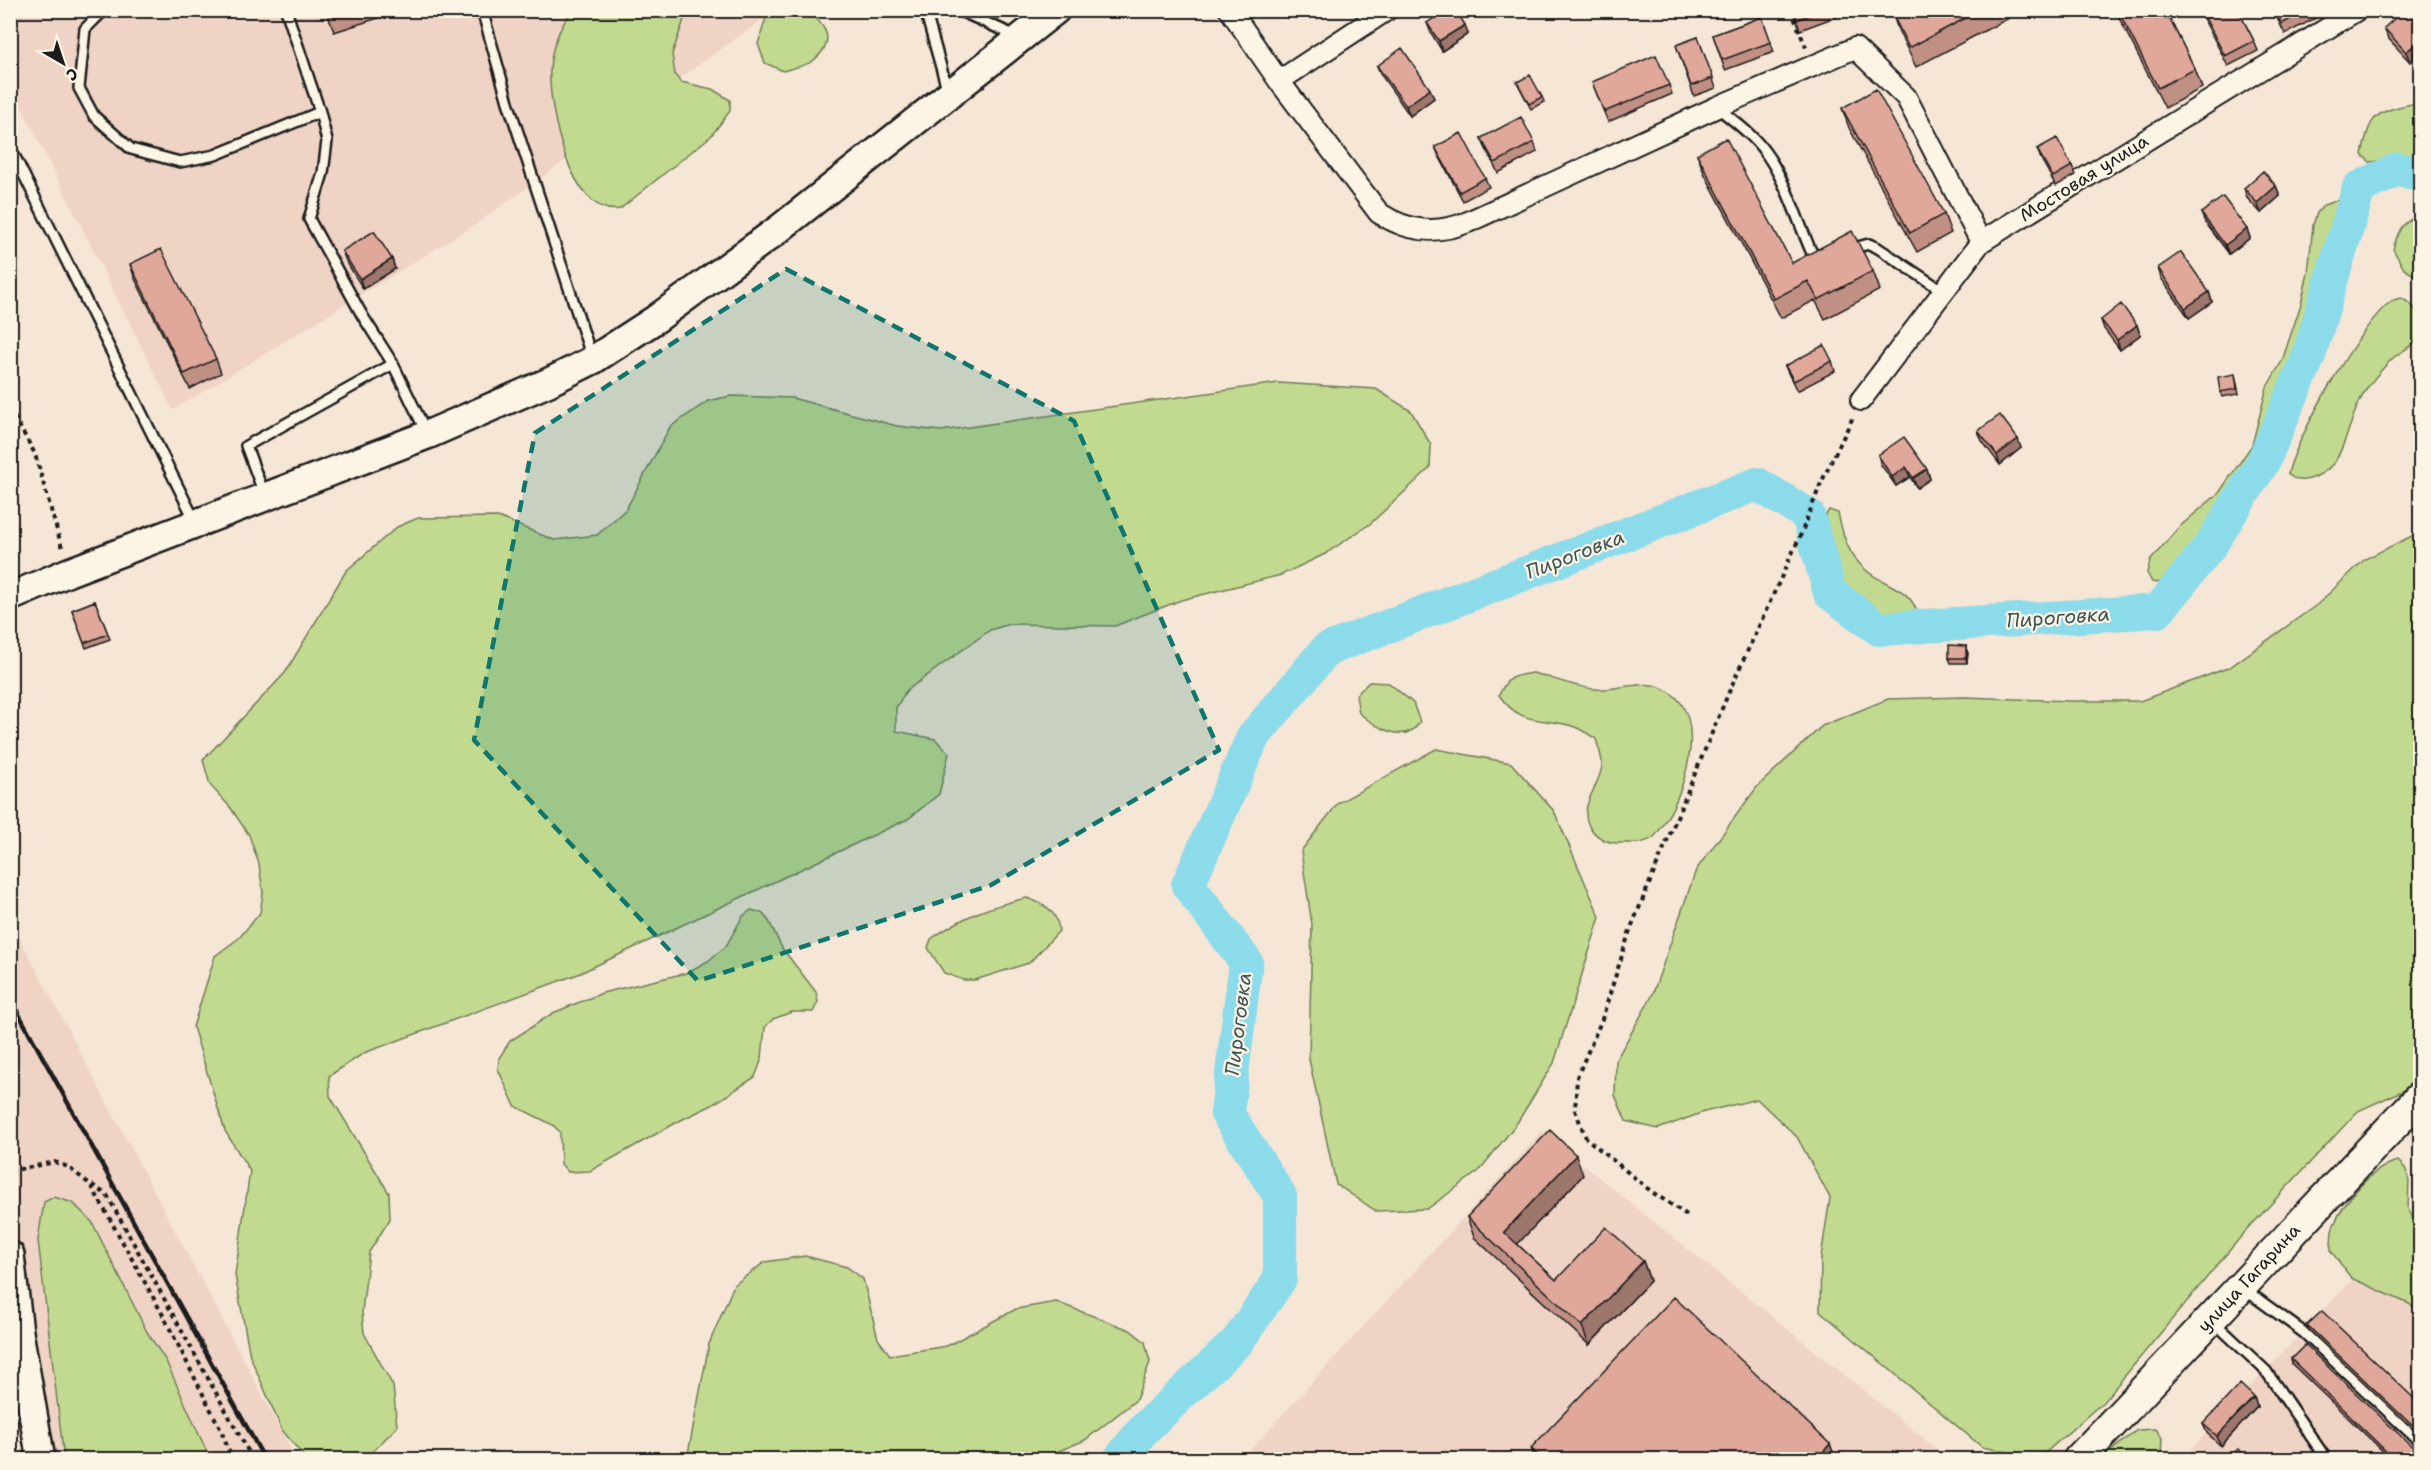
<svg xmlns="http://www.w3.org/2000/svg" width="2431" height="1470" font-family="'Shantell Sans',sans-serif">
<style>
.built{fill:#efd3c4}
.green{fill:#c2da90;stroke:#6f7b56;stroke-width:1.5}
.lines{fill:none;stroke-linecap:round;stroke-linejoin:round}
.river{stroke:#8cdbea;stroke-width:34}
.lane-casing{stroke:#1c1c1c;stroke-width:14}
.street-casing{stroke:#1c1c1c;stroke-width:24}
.secondary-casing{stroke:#1c1c1c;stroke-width:32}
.primary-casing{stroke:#1c1c1c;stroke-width:34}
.path{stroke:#1c1c1c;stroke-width:4;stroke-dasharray:4.5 4.5;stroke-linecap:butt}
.lane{stroke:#fcf5e5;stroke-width:9}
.street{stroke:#fcf5e5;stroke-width:20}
.secondary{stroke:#fcf5e5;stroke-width:27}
.primary{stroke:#fcf5e5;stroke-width:30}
.rail{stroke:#1c1c1c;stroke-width:4.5}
.wall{fill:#c19084;stroke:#1c1c1c;stroke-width:1.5}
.shaded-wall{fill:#9d766c;stroke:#1c1c1c;stroke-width:1.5}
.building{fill:#e0a89a;stroke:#1c1c1c;stroke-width:1.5}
.marked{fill:#0f766e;fill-opacity:0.2;stroke:#0f766e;stroke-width:4.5;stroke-dasharray:12 8;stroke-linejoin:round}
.labels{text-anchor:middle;stroke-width:4.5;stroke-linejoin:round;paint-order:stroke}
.street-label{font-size:18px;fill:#1c1c1c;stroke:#fcf5e5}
.water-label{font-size:20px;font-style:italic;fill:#3e555a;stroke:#fcf5e5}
</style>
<rect width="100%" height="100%" fill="#f6e6d6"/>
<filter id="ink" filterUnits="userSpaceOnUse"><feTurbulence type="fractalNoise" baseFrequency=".0167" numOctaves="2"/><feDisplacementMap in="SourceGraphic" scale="12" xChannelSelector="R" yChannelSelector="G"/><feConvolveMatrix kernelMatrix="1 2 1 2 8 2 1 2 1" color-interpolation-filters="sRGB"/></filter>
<g filter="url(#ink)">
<path class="built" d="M11 11H774L476 224 173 410 11 86Z
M10 920 296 1459H56L11 1228Z
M1542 1132 1949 1459 1241 1460Z
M2420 1210V1459L2181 1460 2329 1304Z"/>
<path class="green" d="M572 11H687L672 54 675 75 681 82 712 89 730 100V111L711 136 620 209C570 218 548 106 550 70 551 49 559 27 572 11Z
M768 11H808C826 26 837 41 814 60 807 66 792 68 783 71L765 63 758 44Z
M2412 104 2420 107V162L2400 158 2370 162 2362 155C2370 115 2374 112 2412 104Z
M2341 199 2352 202C2361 224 2346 241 2338 262 2324 298 2329 338 2313 373 2294 416 2265 446 2239 483 2222 508 2209 538 2190 561 2181 571 2166 586 2152 582L2147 573 2150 561 2178 528 2219 493 2252 445 2267 387 2282 361 2301 304 2308 273 2313 225 2317 213 2324 205Z
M2420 214V279L2404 269 2393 249C2399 228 2401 224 2420 214Z
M2401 298C2415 305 2426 319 2420 335 2415 346 2400 351 2392 359 2384 367 2375 377 2368 387 2352 409 2350 435 2337 458 2329 473 2302 489 2288 474 2296 438 2360 325 2389 303 2392 300 2397 299 2401 298Z
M1278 383 1376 389 1411 411 1431 445 1430 468 1370 524 1325 554 1281 575 1181 600 1115 626 1010 624 990 630 906 691 896 708V731L935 739 949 753 939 794 908 819 578 974 364 1053 329 1076 330 1096 389 1193 390 1219 369 1252 362 1312 364 1333 393 1386 397 1427 365 1459H306L282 1430 250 1356 235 1275 250 1171 225 1131 193 1027 215 956 239 938 260 913 263 893 259 864 249 835 230 807 210 785 203 760 285 673 346 571 397 527 418 518 498 517 554 540 597 535 626 509 670 427 708 401 731 396 792 398 897 426 941 431Z
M1829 510 1838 513C1843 535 1847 554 1866 570 1883 586 1912 587 1917 614 1903 619 1876 615 1864 606 1842 589 1810 535 1829 510Z
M2420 532V1077L2402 1091 2358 1111 2244 1233 2103 1402 2045 1453 2033 1457 1982 1447 1820 1311 1821 1257 1830 1198 1797 1137 1757 1099 1704 1112 1658 1129 1626 1121 1615 1095 1616 1060 1652 996 1696 870 1757 787 1822 726 1888 699 1964 697 2070 701H2140L2230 667 2318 604 2365 559Z
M1533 673C1553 678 1574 687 1595 689 1616 691 1641 679 1662 688 1710 708 1687 786 1667 818 1663 824 1659 832 1654 837 1643 845 1632 843 1619 843 1606 843 1596 837 1589 826 1578 806 1600 785 1602 766 1603 758 1598 747 1596 739 1590 735 1582 730 1575 727 1544 716 1522 728 1499 695 1508 676 1512 676 1533 673Z
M1369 682 1389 683 1413 703 1420 722C1405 746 1376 727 1359 713L1356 695Z
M1436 749 1511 763 1554 811 1600 917 1554 1063 1517 1123 1479 1171 1427 1209 1376 1211 1336 1184 1309 1059 1312 925 1301 851 1338 803Z
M1027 898C1044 904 1058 911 1059 931L1029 963 975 980H963L944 973 928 948 931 939C962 917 989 906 1027 898Z
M751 910 762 913 769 921 782 948 816 992 818 1002 813 1012H792L773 1019 765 1027 762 1058 755 1077 712 1105 681 1120 590 1171 568 1172 561 1164 560 1132 553 1125 515 1106 498 1069 499 1058 510 1041 553 1013 602 993 686 973 708 961 726 946 743 916Z
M2398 1161 2405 1168 2409 1178 2408 1209 2420 1230V1312L2409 1304 2351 1278 2331 1251C2331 1243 2331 1234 2333 1227 2343 1202 2372 1167 2398 1161Z
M54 1197 73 1203 92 1222 147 1332 166 1361 210 1459H64L38 1240 44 1202Z
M805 1256 847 1267 863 1279 878 1339 890 1355 947 1346 1016 1309 1056 1302 1130 1330 1145 1342 1150 1362 1136 1400 1085 1440 1040 1459H687L709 1344 734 1285 765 1262Z
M2156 1429 2162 1438 2161 1459H2101L2137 1430Z"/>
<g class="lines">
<path class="river" d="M1119 1460 1145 1428 1237 1342 1280 1279V1196L1227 1113 1246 962 1188 885 1253 737 1326 650 1757 484 1808 515 1830 593 1879 629 2158 611 2210 546 2263 462 2308 358 2359 188 2398 169 2420 175"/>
<defs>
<path id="lane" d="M104 10 85 29 79 88 94 116 131 149 180 162 215 155 320 112
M286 10 320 112 327 141 323 173 309 219 362 315 393 364 427 434
M482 10 508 102 592 358
M925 10 948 92
M958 10 1018 37
M1717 107C1734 121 1752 134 1765 152 1786 181 1797 219 1811 251L1821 261
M10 147 195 521
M1850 249 1869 244 1878 248 1943 291
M264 494 246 446 393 364
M2244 1289 2303 1332 2420 1442
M2215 1323 2266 1371 2327 1460"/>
<path id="street" d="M1230 10 1279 81 1387 10
M1279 81 1379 213C1408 232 1436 235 1468 222L1717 107 1855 48 1906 97 1981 242
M1861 400 1981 242 2357 10"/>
<path id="secondary" d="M10 597 69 572 427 435 549 382 593 360 656 319 779 229 1056 10
M10 1255 19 1332 41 1460"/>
<path id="primary" d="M2078 1460 2420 1097"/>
</defs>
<use href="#lane" class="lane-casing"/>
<use href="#street" class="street-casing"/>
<use href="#secondary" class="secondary-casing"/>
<use href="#primary" class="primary-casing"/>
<path class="path" d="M1791 10 1807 50
M10 409 35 454 63 551
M10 1171 55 1162 68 1167 91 1185 164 1317 221 1430 232 1460
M92 1185 107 1195 253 1460
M1687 1215 1652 1192 1586 1138 1575 1110 1577 1077 1602 1019 1630 930 1731 687 1801 534 1821 483 1854 415"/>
<use href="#lane" class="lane"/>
<use href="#street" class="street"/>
<use href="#secondary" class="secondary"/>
<use href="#primary" class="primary"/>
<path class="rail" d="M10 998 265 1460"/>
</g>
<path class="wall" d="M326 10H384L385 16 334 32Z
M1491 10H1510L1497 19Z
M1793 10H1849V12L1800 30Z
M1897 10H2024L1916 67 1899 32 1892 13Z
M2115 10H2165L2195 69 2202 88 2165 108Z
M2199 10H2238L2254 41 2258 51 2228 66Z
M2273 10H2313L2316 18 2285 34Z
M1762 17 1774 52 1725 70 1713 35Z
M1427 23 1468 34 1442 51 1431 33Z
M2421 26V52L2410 62 2388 38 2384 28Z
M1698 37 1716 88 1694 96 1676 45Z
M1377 66 1434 98 1410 116 1381 75Z
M1517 82 1542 97 1544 102 1531 109Z
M1592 82 1669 85 1672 94 1608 122Z
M1842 108 1944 214 1951 233 1917 252 1849 128Z
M1481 138 1534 142 1537 152 1498 173 1485 147Z
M1435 147 1485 178 1489 187 1463 201 1439 156Z
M2037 149 2072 166 2076 175 2056 186 2041 159Z
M1697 154 1792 263 1873 271 1880 290 1825 319 1815 300 1781 318 1704 173Z
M2276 186 2280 196 2261 213 2247 198 2244 188Z
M2201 213 2247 229 2250 238 2229 254 2205 222Z
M342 251 392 259 395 269 363 289 346 261Z
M130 264 216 359 221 373 190 389 135 279Z
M2158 268 2209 292 2212 302 2189 318 2161 278Z
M2101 320 2137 325 2140 335 2120 350 2104 329Z
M1832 361 1835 371 1797 391 1789 375 1785 366Z
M2235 374 2239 394 2222 397 2220 392Z
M1978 431 2021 448 2000 465 1982 441Z
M1878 455 1927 469 1930 479 1917 488 1910 477 1896 486 1881 465Z
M95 601 110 639 86 648 72 610Z
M1966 646 1968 651 1967 663H1951L1949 658Z
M1583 1175 1517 1244 1556 1280 1643 1261 1650 1281 1589 1345 1474 1237 1467 1217Z
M2307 1325 2421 1405V1437L2309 1330Z
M2291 1359 2421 1460H2392L2292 1364Z
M2254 1397 2257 1407 2221 1446 2207 1433 2203 1424Z
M1830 1444 1836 1460H1535L1531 1448Z"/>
<path class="shaded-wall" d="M1494 10H1510L1497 19Z
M1465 25 1468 34 1442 51 1439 41Z
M2421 39V52L2410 62 2406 52Z
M1430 89 1434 98 1410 116 1406 106Z
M2276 186 2280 196 2261 213 2257 203Z
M2247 229 2250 238 2229 254 2225 245Z
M392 259 395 269 363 289 360 279Z
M2209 292 2212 302 2189 318 2185 308Z
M2137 325 2140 335 2120 350 2117 340Z
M2018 439 2021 448 2000 465 1997 455Z
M1906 467 1910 477 1896 486 1892 477Z
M1927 469 1930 479 1917 488 1913 478Z
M1966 646 1968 651 1967 663 1966 658Z
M1576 1155 1583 1175 1511 1251 1504 1232Z
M1643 1261 1650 1281 1589 1345 1582 1326Z
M2254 1397 2257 1407 2221 1446 2217 1436Z
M1830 1444 1836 1460H1816Z"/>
<path class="building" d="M1446 10H1456L1465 25 1439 41 1427 23Z
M1793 10H1822L1797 20Z
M1897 10H1981L1909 48 1892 13Z
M2118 10H2165L2195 69 2158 88Z
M2201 10H2238L2254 41 2225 56Z
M2274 10H2307L2282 24Z
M2404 10H2406L2421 26V39L2406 52 2384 28Z
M1762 17 1771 42 1722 60 1713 35Z
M1698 37 1713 78 1691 86 1676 45Z
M1402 48 1430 89 1406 106 1377 66Z
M1656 55 1669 85 1604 112 1592 82Z
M1530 75 1542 97 1529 104 1517 82Z
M1876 89 1944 214 1910 233 1842 108Z
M1521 117 1534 142 1495 163 1481 138Z
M1461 133 1485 178 1460 192 1435 147Z
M1726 138 1792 263 1852 231 1873 271 1818 300 1808 281 1774 299 1697 154Z
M2057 138 2072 166 2053 177 2037 149Z
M2263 171 2276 186 2257 203 2244 188Z
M2223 197 2247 229 2225 245 2201 213Z
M374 231 392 259 360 279 342 251Z
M161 249 216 359 184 374 130 264Z
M2181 252 2209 292 2185 308 2158 268Z
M2121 304 2137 325 2117 340 2101 320Z
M1824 345 1832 361 1794 381 1785 366Z
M2235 374 2237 389 2220 392 2218 377Z
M2000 415 2018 439 1997 455 1978 431Z
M1904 437 1927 469 1913 478 1906 467 1892 477 1878 455Z
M95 601 108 634 84 643 72 610Z
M1949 645 1966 646V658H1949Z
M1550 1130 1576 1155 1504 1232 1556 1280 1606 1227 1643 1261 1582 1326 1467 1217Z
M1674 1297 1830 1444 1816 1460H1542L1531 1448Z
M2322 1311 2421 1405V1434L2307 1325Z
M2305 1345 2421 1455V1460H2395L2291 1359Z
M2240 1384 2254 1397 2217 1436 2203 1424Z
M2238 1449 2250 1460H2227Z"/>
</g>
<path class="marked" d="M786 269 1074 421 1219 750 991 885 698 981 474 740 535 433Z"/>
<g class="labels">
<g class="street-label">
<text transform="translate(2084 178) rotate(-32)" y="6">Мостовая улица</text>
<text transform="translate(2249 1278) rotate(-47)" y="6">улица Гагарина</text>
</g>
<g class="water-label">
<text transform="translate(1575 554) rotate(-21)" y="7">Пироговка</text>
<text transform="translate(2058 617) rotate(-4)" y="7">Пироговка</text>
<text transform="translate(1238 1024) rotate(-83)" y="7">Пироговка</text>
</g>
</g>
<rect width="2431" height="1470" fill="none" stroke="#fcf5e5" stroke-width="36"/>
<rect x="18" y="18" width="2395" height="1434" fill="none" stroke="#1c1c1c" stroke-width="2" filter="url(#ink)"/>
<g transform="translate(63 63) rotate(141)" stroke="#fcf5e5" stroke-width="4.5" paint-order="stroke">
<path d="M0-4.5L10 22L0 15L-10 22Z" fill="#1c1c1c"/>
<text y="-9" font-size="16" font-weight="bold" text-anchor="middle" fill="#1c1c1c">С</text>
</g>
</svg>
